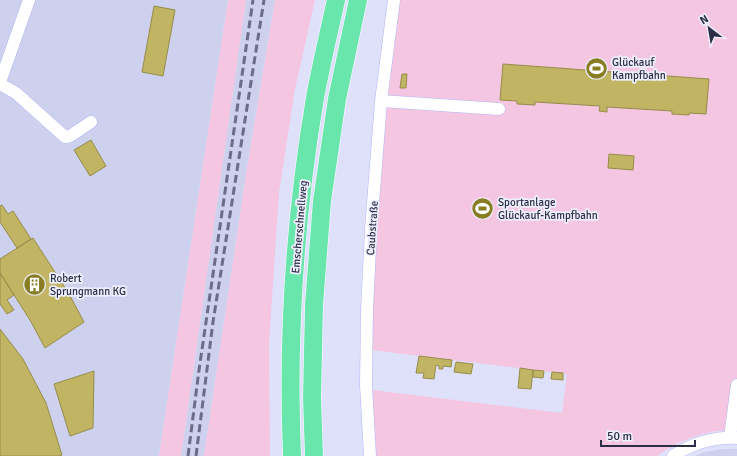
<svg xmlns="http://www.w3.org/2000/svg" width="737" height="456" font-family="Signika,sans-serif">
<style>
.built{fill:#ced1ee}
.green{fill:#f4c6e2}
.building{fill:#c1b563;stroke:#968c49}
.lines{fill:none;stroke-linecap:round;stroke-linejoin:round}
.minor-casing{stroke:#b1b5f4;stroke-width:13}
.highway-casing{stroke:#fff;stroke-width:19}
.minor{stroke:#fff;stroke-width:12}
.highway{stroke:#68e6ac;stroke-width:18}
.rail{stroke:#6b6c86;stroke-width:3;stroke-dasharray:8 4;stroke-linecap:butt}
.labels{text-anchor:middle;stroke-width:3.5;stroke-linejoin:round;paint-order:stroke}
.poi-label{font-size:11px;fill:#2c2d46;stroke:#eeeffd;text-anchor:start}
.street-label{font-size:11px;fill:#2c2d46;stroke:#eeeffd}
</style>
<rect width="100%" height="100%" fill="#dfe1fb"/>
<path class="built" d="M0 0H228L159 456H0Z
M246 0H275L247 168 204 456H181Z
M723 449H737V456H695L705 452Z"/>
<path class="green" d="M228 0H246L181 456H159Z
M275 0H315L295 89 279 193 269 343 270 456H204L247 168Z
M398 0H737V430C707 429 681 439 657 456H375L372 390 562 413 567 374 371 350 374 230Z"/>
<path class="building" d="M154 6 175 10 163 76 142 72Z
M503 64 709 79 706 114 689 113V115L672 114V111L607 107V112L599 111 600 106 535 102V105L517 104V101L500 100Z
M402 74H407L406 88H400Z
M91 140 106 166 90 176 74 150Z
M609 154 634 156 633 170 608 168Z
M2 205 8 214 13 211 31 239 17 248 0 222V206Z
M33 238 69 294 84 322 45 348 30 320 0 273V259Z
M0 273 14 295 7 300 14 310 7 314 0 304Z
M0 329 23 359 46 403 62 455 59 456H0Z
M419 356 452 360 451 367 443 366V369H439V366L436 365 434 379 423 378 424 373H416Z
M456 362 473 364 471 374 454 372Z
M520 368 533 370 531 389 518 388Z
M533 370 544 371 543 378 533 377Z
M94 371 93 428 70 436 54 384Z
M552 372 563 373V380L551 379Z"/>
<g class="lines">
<defs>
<path id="minor" d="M0 82 29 0
M0 84 16 93 65 137 70 136 91 122
M381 101 499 109
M730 437 737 385
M370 456 366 385 367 309 371 229 381 101 394 0
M673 456C690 444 716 436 737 438"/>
<path id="highway" d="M292 456C287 336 295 216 315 98 321 65 329 32 336 0
M314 456 312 398 314 305 322 201 337 99 358 0"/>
</defs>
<use href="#minor" class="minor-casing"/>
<use href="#highway" class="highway-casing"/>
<use href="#minor" class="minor"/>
<use href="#highway" class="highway"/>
<path class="rail" d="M188 456 199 370 253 0
M196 456 213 322 264 0"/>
</g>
<defs>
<symbol id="stadium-disc" viewBox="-11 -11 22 22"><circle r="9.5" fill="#897d23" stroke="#eeeffd"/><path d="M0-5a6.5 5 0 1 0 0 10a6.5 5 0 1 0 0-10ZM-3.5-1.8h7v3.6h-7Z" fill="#fff"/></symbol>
<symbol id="building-disc" viewBox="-11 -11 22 22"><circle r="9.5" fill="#897d23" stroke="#eeeffd"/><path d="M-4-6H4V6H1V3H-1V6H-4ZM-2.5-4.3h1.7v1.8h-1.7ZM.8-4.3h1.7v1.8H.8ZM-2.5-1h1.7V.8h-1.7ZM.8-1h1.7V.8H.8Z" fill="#fff"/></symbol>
</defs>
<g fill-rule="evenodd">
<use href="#stadium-disc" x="584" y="56" width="25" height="25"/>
<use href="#stadium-disc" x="470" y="196" width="25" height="25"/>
<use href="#building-disc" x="22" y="272" width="25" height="25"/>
</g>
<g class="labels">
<g class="poi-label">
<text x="612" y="66">Glückauf<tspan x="612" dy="13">Kampfbahn</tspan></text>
<text x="498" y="206">Sportanlage<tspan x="498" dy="13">Glückauf-Kampfbahn</tspan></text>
<text x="50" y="282">Robert<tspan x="50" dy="13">Sprungmann KG</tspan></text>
</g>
<g class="street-label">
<text transform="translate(299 227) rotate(-85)" y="4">Emscherschnellweg</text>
<text transform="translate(372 228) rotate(-86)" y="4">Caubstraße</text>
</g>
</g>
<g transform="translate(709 28) rotate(329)" stroke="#eeeffd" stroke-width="3" paint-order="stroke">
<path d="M0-3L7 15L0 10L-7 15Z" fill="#2c2d46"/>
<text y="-6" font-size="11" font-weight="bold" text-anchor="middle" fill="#2c2d46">N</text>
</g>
<path d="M601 440v6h94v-6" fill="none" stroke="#2c2d46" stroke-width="2"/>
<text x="607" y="440" font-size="12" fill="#2c2d46" stroke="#eeeffd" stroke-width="3" paint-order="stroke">50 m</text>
</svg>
